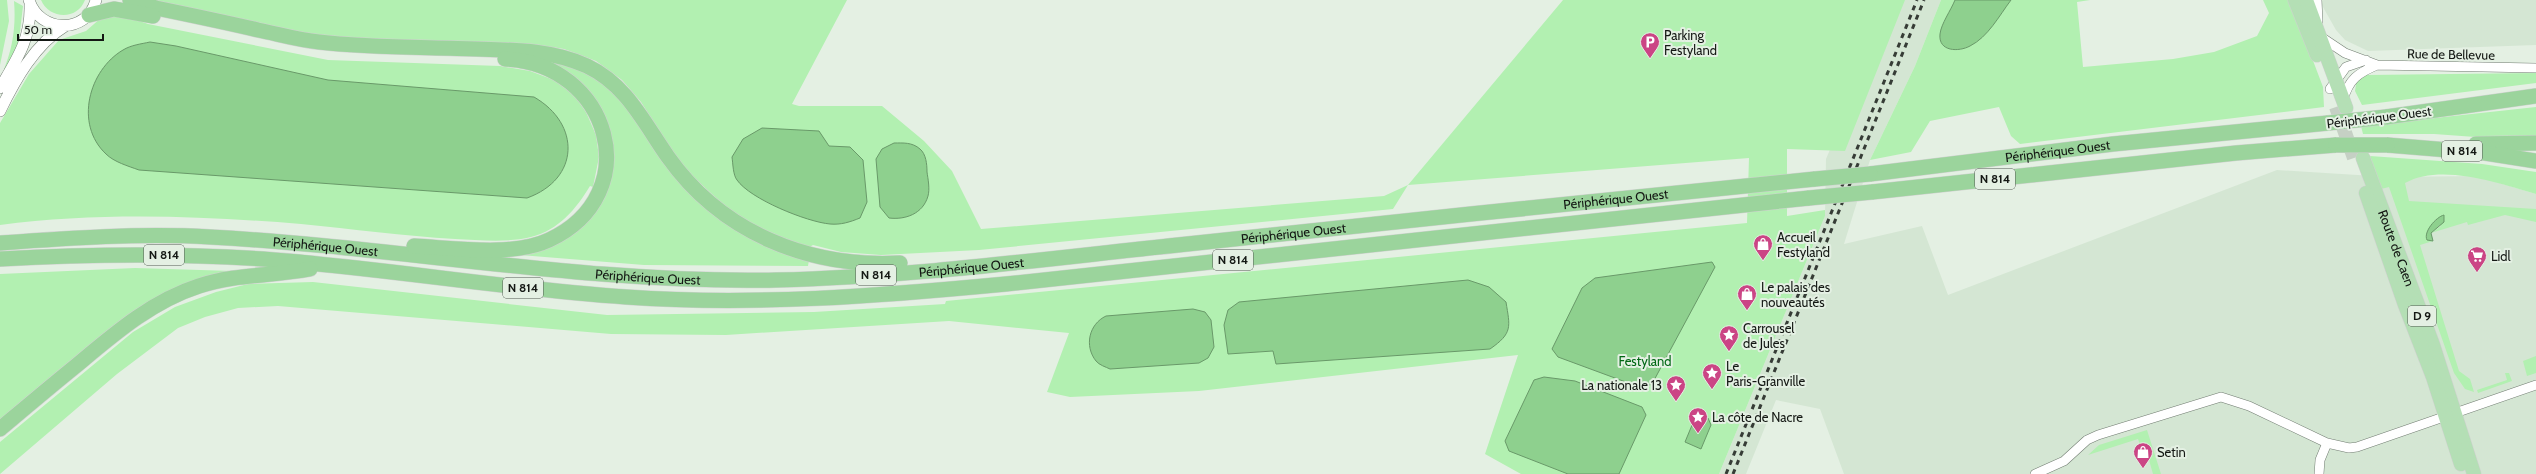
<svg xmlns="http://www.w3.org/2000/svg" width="2536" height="474" font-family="Cabin,sans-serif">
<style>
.built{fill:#d4e6d3}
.green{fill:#b2f0b1}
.water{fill:#8ed08e;stroke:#699969}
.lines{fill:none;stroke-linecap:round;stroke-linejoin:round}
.primary-tunnel{stroke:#c5d0c4;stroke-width:14;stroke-dasharray:14 7;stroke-linecap:butt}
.minor-casing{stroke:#727d72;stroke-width:10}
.tertiary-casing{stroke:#727d72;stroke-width:12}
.primary-casing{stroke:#d0d1d0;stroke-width:15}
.trunk-casing{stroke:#d0d1d0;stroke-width:16}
.minor{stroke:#fff;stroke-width:9}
.tertiary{stroke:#fff;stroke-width:11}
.primary{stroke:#b4dfb5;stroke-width:14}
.trunk{stroke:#9bd49c;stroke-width:15}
.rail{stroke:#363c36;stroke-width:3;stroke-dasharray:5 5;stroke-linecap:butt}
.trunk-bridge-casing{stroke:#d0d1d0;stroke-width:16;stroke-linecap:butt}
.trunk-bridge{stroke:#9bd49c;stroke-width:15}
.labels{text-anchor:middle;stroke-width:4;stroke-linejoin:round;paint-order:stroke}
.shield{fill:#e4f0e3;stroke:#525952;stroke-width:1}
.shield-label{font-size:12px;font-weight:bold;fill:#141814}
.poi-label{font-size:13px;fill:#141814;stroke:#e4f0e3;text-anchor:start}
.street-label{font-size:13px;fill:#141814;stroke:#e4f0e3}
.park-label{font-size:13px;fill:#016714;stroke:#e4f0e3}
</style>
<rect width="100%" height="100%" fill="#e4f0e3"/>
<path class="built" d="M1893 0H1941L1915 66 1870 160 1844 244 1922 226 1948 295 2277 170 2389 177 2476 176 2536 194V474H1844L1820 409 1776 400 1746 474H1719L1825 216 1826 159Z
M2319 0H2536V45L2368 51 2345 40 2336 30Z"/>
<path class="green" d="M0 0H7L9 21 0 65Z
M41 0H85C77 21 49 19 41 0Z
M151 0H847L792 104 799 106H882L924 141 952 171 981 229 1384 196 1408 185 1563 0H1905L1845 151 1787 149V216L1825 210V216L1719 474H1521L1485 454 1518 355 1199 391 1070 397 1047 392 1069 333 949 321 726 335 611 334 278 306 238 308 205 317 178 328 117 374 0 474V442L133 332 175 307 216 292 248 284 313 282 607 315 814 312 945 304 946 301 1747 223 1749 158 1408 185 1393 209 979 250 881 255 841 252 813 245 806 249 737 218 680 164 641 102 622 80 596 61 564 49 532 44 342 38 304 33Z
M1941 0H2090L2077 2 2083 67 2173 59 2214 52 2257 36 2269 13 2263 0H2290L2323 87 2324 107 2020 144 2011 136 1999 107 1930 121 1911 152 1870 160 1915 66Z
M14 1 23 6 18 48 6 70 4 69C13 47 16 25 14 1Z
M126 16 148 24 328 60 500 66 530 71 554 80 574 95 586 112 596 135 599 157 593 187 590 186C576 209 559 230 531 237 507 243 479 240 455 239 403 236 353 229 301 224 201 216 100 212 0 225V123L29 74 59 40 86 31 102 17Z
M534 59 567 62 612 87 689 189 809 260 808 266 644 265 520 255 541 248 608 181 597 105Z
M2536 73V83L2362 105 2355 91 2357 78 2367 75Z
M2536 107V137L2503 139 2434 134H2363L2361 126Z
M2370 156 2482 164 2536 172V194C2499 183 2441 163 2405 183L2409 201 2536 209V222L2505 215 2468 225 2467 222 2431 233 2441 226 2436 219 2427 232V240L2433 241 2420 245 2459 371 2470 379 2474 392 2465 389 2454 373 2389 187 2381 189Z
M135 268 233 271 195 284 0 425V274Z
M2536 356V373L2527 376 2523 361Z
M2505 373H2509L2512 381 2478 393 2477 390 2507 380Z
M2147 430 2161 474H2153L2149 460 2146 462 2138 439 2088 455 2099 445Z"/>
<path class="water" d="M1955 0H2011C1999 16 1988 37 1970 46 1959 52 1938 52 1940 34 1941 24 1951 10 1955 0Z
M150 42 176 46 328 80 534 97C581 124 580 179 527 198L139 170C128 166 114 162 106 154 74 124 89 70 123 50 131 45 141 44 150 42Z
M762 128 819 131 829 146 850 147 863 160 867 202 860 218C850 222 841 225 830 224 807 222 750 199 737 180 733 175 733 164 732 157L743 139Z
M894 143C903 143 912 142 920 149 926 154 927 164 927 172 928 179 930 189 928 196 923 214 905 220 889 218L880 207 876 159 882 149Z
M2444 215V222L2431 233 2433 241 2427 240C2423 232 2436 217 2444 215Z
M1712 262 1715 267 1652 384 1642 388 1558 357 1552 349 1582 288 1595 278Z
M1468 280 1489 287 1506 302C1510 327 1513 333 1490 349L1276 364 1273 351 1228 354 1224 325 1228 310 1239 302Z
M1193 309 1205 312 1211 320 1214 347 1208 358 1199 363 1110 369C1106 367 1099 365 1096 361 1084 346 1089 324 1106 316Z
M1544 377 1575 381 1642 407 1646 415 1619 474H1568L1509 451 1505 441 1534 380Z
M1697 413 1708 418 1711 425 1701 449 1685 442Z"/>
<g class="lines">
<path class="primary-tunnel" d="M2336 107 2354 158"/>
<defs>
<path id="minor" d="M2317 0 2318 21
M2321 37 2345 53 2377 65 2536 68
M2330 89 2346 67 2366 60
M2343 100C2349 79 2358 73 2377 65
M2035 474 2064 461 2087 440 2098 435 2221 397 2249 406 2327 443 2349 448 2357 447 2536 385
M2319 474 2320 460 2327 443"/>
<path id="tertiary" d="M29 0C39 33 87 35 96 0
M0 88C17 59 31 39 30 5
M0 111C15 80 35 44 65 26"/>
<g id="primary">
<path d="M2295 0 2317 55"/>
<path d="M2306 0 2346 108"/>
<path id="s1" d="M2363 158 2433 345 2474 474"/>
<path d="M2366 193 2405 305 2433 377 2461 464"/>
</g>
<g id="trunk">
<path d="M130 0 156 8C190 15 224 22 258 30 278 34 298 40 319 42 371 48 424 47 477 49 514 50 552 50 587 66 627 85 644 123 668 157 722 233 809 268 900 263"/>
<path d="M89 15 114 9 153 16"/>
<path d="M2386 117 2536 96"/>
<path d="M2476 144 2536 143"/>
<path d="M2387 145 2485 153 2536 161"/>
<path id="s2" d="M1870 174 2113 144 2328 123"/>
<path d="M1872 192 2236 153 2336 145"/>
<path id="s3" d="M0 243C70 238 140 233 210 237 400 247 586 284 776 280 910 277 1044 259 1178 245 1390 223 1603 199 1815 179"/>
<path d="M414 246C454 248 513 257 549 240 648 194 610 63 505 59"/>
<path d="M0 259C88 254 175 253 263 259 385 268 505 289 626 297 753 306 879 296 1006 284L1809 198"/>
<path d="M0 429C25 408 51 386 77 365 114 334 152 301 199 286 235 274 273 276 310 269"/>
</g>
</defs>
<use href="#minor" class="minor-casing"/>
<use href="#tertiary" class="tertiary-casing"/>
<use href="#primary" class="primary-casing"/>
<use href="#trunk" class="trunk-casing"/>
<use href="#minor" class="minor"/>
<use href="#tertiary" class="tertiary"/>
<use href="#primary" class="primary"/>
<use href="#trunk" class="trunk"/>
<path class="rail" d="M1726 474 1917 0
M1733 474 1924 0"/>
<defs>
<path id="trunk-bridge" d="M2328 123 2386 117
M2336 145H2387
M1815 179 1870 174
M1809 198 1872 192"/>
</defs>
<use href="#trunk-bridge" class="trunk-bridge-casing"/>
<use href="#trunk-bridge" class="trunk-bridge"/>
</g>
<defs>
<symbol id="parking-pin" viewBox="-11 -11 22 30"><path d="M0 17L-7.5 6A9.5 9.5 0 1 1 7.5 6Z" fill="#cb4585" stroke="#e4f0e3"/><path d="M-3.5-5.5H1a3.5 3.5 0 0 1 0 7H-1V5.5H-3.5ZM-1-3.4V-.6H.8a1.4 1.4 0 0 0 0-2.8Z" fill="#fff"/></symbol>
<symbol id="shop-pin" viewBox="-11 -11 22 30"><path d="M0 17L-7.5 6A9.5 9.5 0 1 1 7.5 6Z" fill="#cb4585" stroke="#e4f0e3"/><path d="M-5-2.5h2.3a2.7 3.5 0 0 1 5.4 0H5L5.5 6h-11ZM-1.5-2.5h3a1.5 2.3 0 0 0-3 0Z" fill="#fff"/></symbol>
<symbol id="supermarket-pin" viewBox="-11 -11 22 30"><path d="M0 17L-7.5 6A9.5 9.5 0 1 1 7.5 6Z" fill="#cb4585" stroke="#e4f0e3"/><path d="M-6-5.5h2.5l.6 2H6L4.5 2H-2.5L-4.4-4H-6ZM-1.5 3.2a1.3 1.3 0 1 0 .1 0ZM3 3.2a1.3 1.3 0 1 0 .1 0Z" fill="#fff"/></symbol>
<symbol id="sight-pin" viewBox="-11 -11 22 30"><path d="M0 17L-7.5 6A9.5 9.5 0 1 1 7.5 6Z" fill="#cb4585" stroke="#e4f0e3"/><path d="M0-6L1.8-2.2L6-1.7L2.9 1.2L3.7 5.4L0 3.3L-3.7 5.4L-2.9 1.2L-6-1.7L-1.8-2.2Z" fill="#fff"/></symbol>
</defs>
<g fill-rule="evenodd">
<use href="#parking-pin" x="1639" y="31" width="22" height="30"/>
<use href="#shop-pin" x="1752" y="233" width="22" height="30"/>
<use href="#supermarket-pin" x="2466" y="245" width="22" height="30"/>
<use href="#shop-pin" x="1736" y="283" width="22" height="30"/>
<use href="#sight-pin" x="1718" y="324" width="22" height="30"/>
<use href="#sight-pin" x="1701" y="362" width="22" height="30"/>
<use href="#sight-pin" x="1665" y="374" width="22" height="30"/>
<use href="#sight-pin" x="1687" y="406" width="22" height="30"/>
<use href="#shop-pin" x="2132" y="441" width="22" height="30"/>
</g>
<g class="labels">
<g class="shield">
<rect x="2442" y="141" width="40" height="20" rx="3"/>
<rect x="1975" y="169" width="40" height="20" rx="3"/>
<rect x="144" y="245" width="40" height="20" rx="3"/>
<rect x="1213" y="250" width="40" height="20" rx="3"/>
<rect x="856" y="265" width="40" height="20" rx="3"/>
<rect x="503" y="278" width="40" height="20" rx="3"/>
<rect x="2408" y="306" width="28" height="20" rx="3"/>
</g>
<g class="shield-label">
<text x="2462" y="155">N 814</text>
<text x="1995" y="183">N 814</text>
<text x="164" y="259">N 814</text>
<text x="1233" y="264">N 814</text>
<text x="876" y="279">N 814</text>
<text x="523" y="292">N 814</text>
<text x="2422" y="320">D 9</text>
</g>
<g class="poi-label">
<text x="1664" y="40">Parking<tspan x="1664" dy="15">Festyland</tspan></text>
<text x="1777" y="242">Accueil<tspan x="1777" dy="15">Festyland</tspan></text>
<text x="2491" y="261">Lidl</text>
<text x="1761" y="292">Le palais des<tspan x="1761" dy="15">nouveautés</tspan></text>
<text x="1743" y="333">Carrousel<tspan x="1743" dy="15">de Jules</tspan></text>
<text x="1726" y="371">Le<tspan x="1726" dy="15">Paris-Granville</tspan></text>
<text x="1662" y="390" text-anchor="end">La nationale 13</text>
<text x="1712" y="422">La côte de Nacre</text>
<text x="2157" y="457">Setin</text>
</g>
<g class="street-label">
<text transform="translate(2451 54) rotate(1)" y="5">Rue de Bellevue</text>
<text transform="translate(2379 117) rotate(-7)" y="5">Périphérique Ouest</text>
<text dy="5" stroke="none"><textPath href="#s2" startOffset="189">Périphérique Ouest</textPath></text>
<text dy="5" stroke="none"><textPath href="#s3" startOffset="1622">Périphérique Ouest</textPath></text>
<text dy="5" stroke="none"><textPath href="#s3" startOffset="1298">Périphérique Ouest</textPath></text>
<text dy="5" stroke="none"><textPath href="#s3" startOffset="326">Périphérique Ouest</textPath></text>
<text dy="5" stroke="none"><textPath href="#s1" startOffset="96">Route de Caen</textPath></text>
<text dy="5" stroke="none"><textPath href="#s3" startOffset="974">Périphérique Ouest</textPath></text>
<text dy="5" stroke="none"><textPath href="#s3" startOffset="650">Périphérique Ouest</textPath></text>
</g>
<g class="park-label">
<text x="1645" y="366">Festyland</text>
</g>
</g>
<path d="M18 34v6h85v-6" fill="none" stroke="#141814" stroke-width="2"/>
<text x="24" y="34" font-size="12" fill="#141814" stroke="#e4f0e3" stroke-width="3" paint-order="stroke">50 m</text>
</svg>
